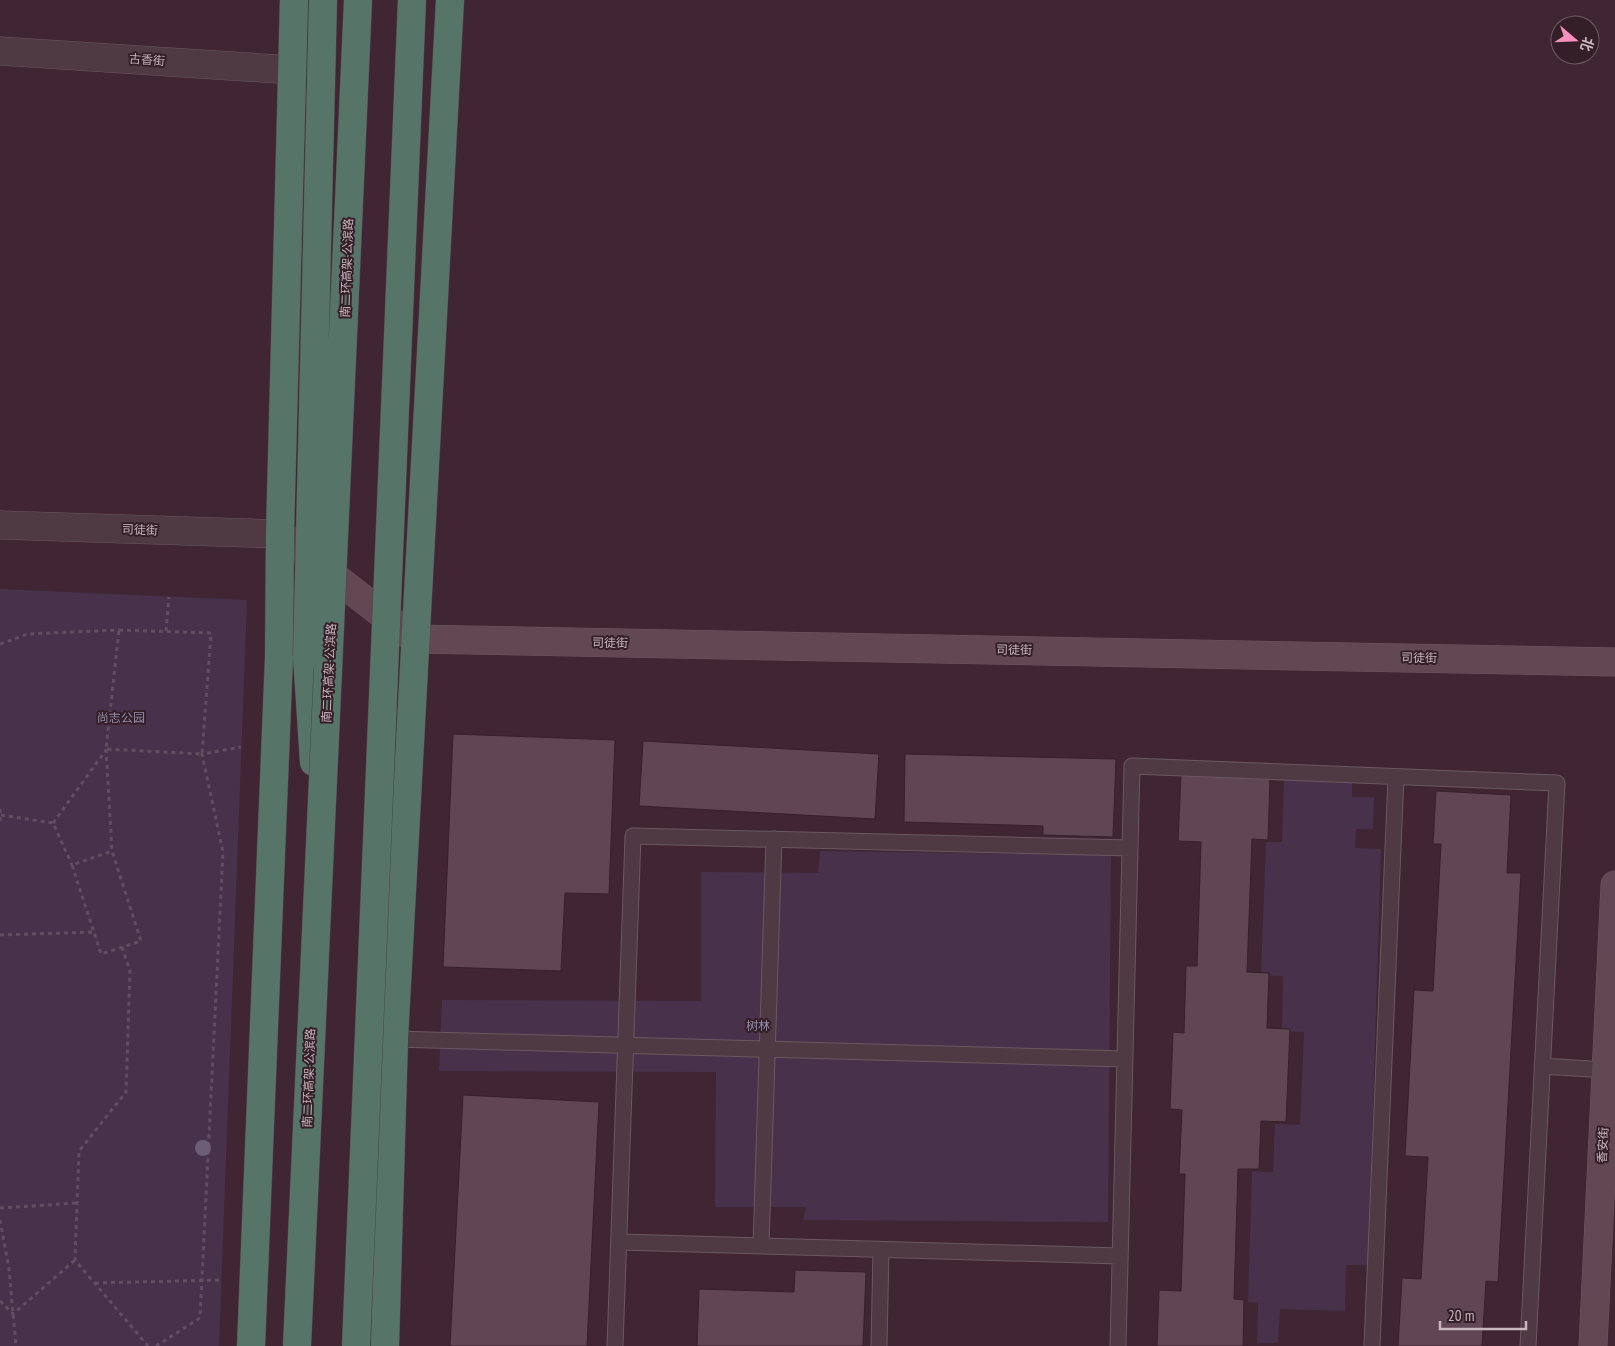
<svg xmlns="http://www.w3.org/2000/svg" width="1615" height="1346" font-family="'PT Sans Narrow','Noto Sans SC',sans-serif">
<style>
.green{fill:#48324b}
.building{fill:#604552;stroke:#36212a}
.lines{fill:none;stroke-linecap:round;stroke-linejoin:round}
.lane-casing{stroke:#6c5861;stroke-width:17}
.street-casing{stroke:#6c5861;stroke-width:29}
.secondary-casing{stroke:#6c5861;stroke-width:29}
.highway-casing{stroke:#56424b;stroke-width:29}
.path{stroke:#634d61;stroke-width:3;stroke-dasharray:4 4;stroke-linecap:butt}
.lane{stroke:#4f3a44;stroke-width:15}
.street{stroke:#4f3a44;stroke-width:28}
.secondary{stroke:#614853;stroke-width:28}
.highway{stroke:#577468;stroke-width:28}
.highway-bridge-casing{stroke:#56424b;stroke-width:29;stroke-linecap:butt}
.highway-bridge{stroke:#577468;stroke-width:28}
.tree{fill:#6c5e76}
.labels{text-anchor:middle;stroke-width:4;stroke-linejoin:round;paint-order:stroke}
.street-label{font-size:12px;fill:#c9b6bf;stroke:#341f28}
.park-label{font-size:12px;fill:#918bad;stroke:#341f28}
</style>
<rect width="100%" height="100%" fill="#3f2632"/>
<path class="green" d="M0 589 247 600 219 1346H0Z
M1284 780 1352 782V797H1374L1373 829H1356L1355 848 1381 849 1368 1265H1346L1345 1311 1280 1309 1278 1343H1257L1258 1303 1248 1302 1252 1171 1273 1172 1275 1124 1300 1125 1304 1032 1282 1031 1283 976 1261 975 1266 842H1282Z
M820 851 1111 855 1108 1222 803 1220 806 1207H715L716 1072 439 1071 442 1000 701 1001V872L818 873Z"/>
<path class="building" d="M453 734 615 740 609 894 565 893 561 971 443 967Z
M643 741 879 754 875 819 639 806Z
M905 754 1116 759 1113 837 1043 835V826L904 822Z
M1181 775 1270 778 1268 840 1252 839 1247 972 1269 973 1267 1028 1290 1029 1286 1122 1261 1121 1259 1169H1238L1234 1299 1244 1300 1243 1346H1157L1159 1290 1181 1291 1185 1174H1179L1182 1110 1170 1109 1173 1032 1184 1033 1186 966H1197L1201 842 1178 841Z
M1436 791 1511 795 1507 873H1521L1498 1282 1486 1281 1482 1346H1398L1402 1278 1421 1279 1428 1157 1405 1156 1414 990 1433 991 1441 844H1433Z
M463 1095 599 1102 587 1346H450Z
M795 1270 866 1272 863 1346H697L699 1289 794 1292Z"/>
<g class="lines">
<defs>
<path id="lane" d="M394 1039 1125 1059
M1542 1066 1606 1070
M619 1242 1120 1256
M761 1246 774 839
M615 1346 633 836 1130 848
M879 1346 881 1250
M1118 1346 1132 766 1557 783 1528 1346
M1372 1346 1396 777"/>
<path id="street" d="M0 51 293 70
M0 525 280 534"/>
<path id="secondary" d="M280 534 414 639 1615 662
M1593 1346 1615 885"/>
<path id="highway" d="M307 656 314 762
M251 1346 279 657 280 534 294 0
M385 1346 394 1039 450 0"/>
</defs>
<use href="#lane" class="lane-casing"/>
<use href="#street" class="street-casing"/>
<use href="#secondary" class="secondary-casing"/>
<use href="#highway" class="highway-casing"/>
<path class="path" d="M119 630 211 633 202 754 106 749Z
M166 631 169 597
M0 644 28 634 119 630
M106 749 112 851 141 941 101 954 72 865 112 851
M0 809V825
M1 815 53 823 72 865
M53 823 106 750
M0 935 94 932
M122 947 130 971 126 1092 79 1151 75 1260 148 1346
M0 1208 77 1203
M0 1220 9 1269 16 1346
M95 1283 222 1280
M0 1301 13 1314 75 1260
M156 1346 200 1318 223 852 202 754 241 747"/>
<use href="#lane" class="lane"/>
<use href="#street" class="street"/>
<use href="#secondary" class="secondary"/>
<use href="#highway" class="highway"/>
<defs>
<path id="highway-bridge" d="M307 656 323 0
M297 1346C317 897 339 449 358 0
M356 1346 412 0"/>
</defs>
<use href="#highway-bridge" class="highway-bridge-casing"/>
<use href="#highway-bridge" class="highway-bridge"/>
</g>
<circle class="tree" cx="203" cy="1148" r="8"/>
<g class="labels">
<g class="street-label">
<text transform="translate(147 60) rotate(4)" y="4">古香街</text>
<text transform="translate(347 268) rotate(-88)" y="4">南二环高架-公滨路</text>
<text transform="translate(140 530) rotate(2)" y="4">司徒街</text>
<text transform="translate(610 643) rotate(1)" y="4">司徒街</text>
<text transform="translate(1014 650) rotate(1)" y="4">司徒街</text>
<text transform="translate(1419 658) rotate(1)" y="4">司徒街</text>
<text transform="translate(329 673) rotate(-87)" y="4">南二环高架-公滨路</text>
<text transform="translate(309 1078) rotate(-88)" y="4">南二环高架-公滨路</text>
<text transform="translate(1603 1145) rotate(-87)" y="4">香安街</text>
</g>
<g class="park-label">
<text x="121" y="722">尚志公园</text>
<text x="758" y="1030">树林</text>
</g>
</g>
<g transform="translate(1575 40) rotate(109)"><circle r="24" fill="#341f28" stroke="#705b64"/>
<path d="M0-4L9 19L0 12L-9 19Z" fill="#f491bc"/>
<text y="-8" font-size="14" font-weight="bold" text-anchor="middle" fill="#c9b6bf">北</text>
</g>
<path d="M1440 1321v8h86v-8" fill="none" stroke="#c9b6bf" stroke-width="2.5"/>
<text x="1448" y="1321" font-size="15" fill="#c9b6bf" stroke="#341f28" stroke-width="4" paint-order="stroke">20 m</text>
</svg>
